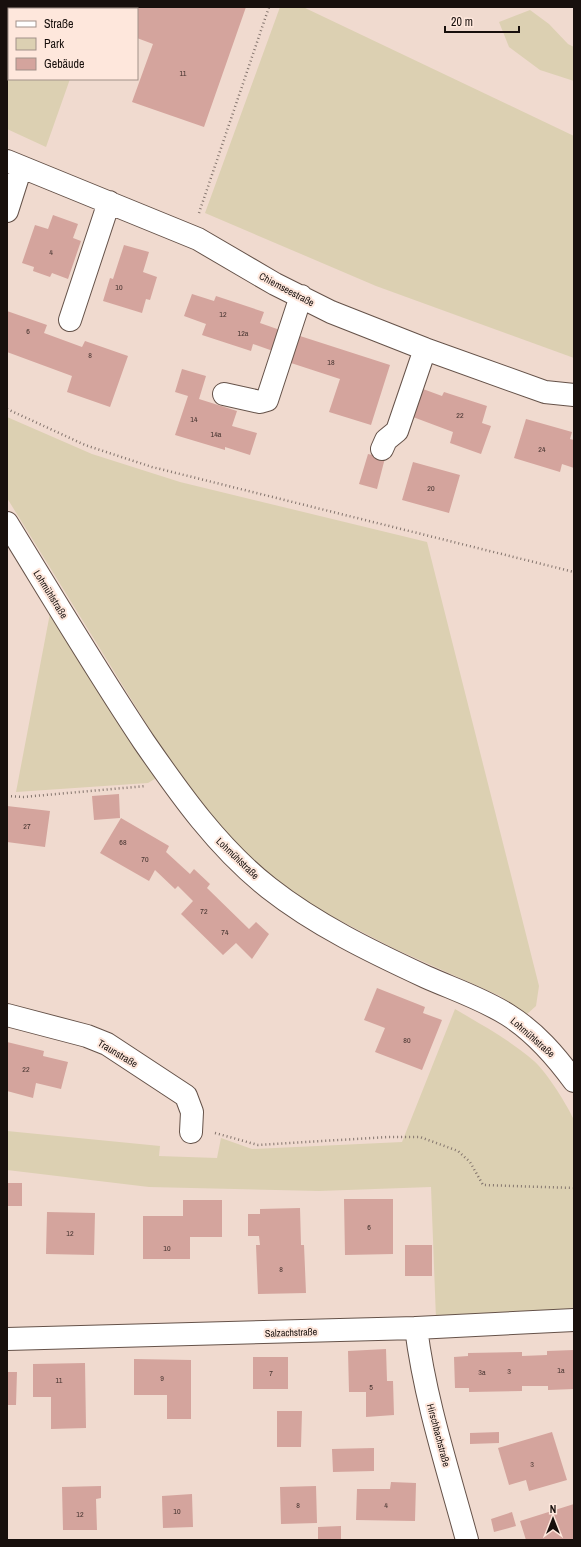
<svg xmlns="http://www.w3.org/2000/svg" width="581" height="1547" font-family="'Archivo Narrow',sans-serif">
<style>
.green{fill:#dcd0b2}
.building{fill:#d4a49d}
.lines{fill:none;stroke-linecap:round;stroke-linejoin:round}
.minor-casing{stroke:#655249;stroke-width:24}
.path{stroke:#83746d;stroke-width:2.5;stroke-dasharray:1 3;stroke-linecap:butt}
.minor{stroke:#fff;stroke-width:22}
.labels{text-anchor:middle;stroke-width:4;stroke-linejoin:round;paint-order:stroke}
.number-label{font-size:8px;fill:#473531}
.street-label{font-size:10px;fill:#18100d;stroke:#fee7dc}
</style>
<rect width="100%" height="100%" fill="#f0dacf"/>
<path class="green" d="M7 7H95L94 9H9V79H70L46 147 7 129Z
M280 7H303L574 136V358L376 286 205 213Z
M530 10 549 24 568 44 574 47V81L540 70 509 47 499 22Z
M7 417 92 454 180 482 427 542 539 986 536 1006 526 1015 500 996 395 949 302 901 238 848 203 807 173 767 7 498Z
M51 608 158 777 148 783 16 792Z
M455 1009C482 1025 510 1040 534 1061 548 1074 566 1103 574 1120V1311L436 1319 431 1187 319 1191 149 1187 7 1170V1131L160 1146 159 1156 217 1158 221 1138 252 1149 402 1142Z"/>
<path class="building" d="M116 7H246L204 127 132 102 153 44 137 38V9H115Z
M53 215 78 224 73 238 81 241 68 279 52 273 50 277 33 271 34 267 22 263 35 225 48 229Z
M124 245 149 252 143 272 157 277 150 300 146 299 142 313 103 301 110 278 113 279Z
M192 294 214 301 216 296 264 312 260 323 280 330 273 351 253 344 251 351 202 335 206 324 184 316Z
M7 311 47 325 44 333 82 347 85 341 128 356 110 407 67 392 72 376 7 352Z
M300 336 390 365 371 425 329 412 340 379 291 363Z
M182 369 206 376 199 399 237 411 232 426 257 433 250 455 225 447V450L175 435 188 396 175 392Z
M423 389 442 396 444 392 487 406 482 423 491 426 481 454 450 443 453 432 413 417Z
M526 419 572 432 570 439 574 440V468L562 464 560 472 514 458Z
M368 454 385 458 377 489 359 484Z
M413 462 460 475 449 513 402 500Z
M119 794 120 818 94 820 92 796Z
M7 806 50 811 45 847 7 842Z
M121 818 169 846 166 852 190 874 194 869 210 884 207 888 249 929 256 922 269 934 252 959 236 943 223 955 181 914 193 901 178 886 175 889 155 870 149 881 100 853Z
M377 988 425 1007 423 1013 442 1020 422 1070 375 1052 385 1028 364 1020Z
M7 1042 44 1051 43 1056 68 1062 61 1089 36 1083 33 1098 7 1091Z
M7 1183H22V1206H7Z
M344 1199H393V1254L345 1255Z
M183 1200H222V1237H190V1259H143V1216H183Z
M300 1208 301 1245H304L306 1293 258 1294 256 1245H260L259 1236H248V1214H260V1209Z
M47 1212 95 1213 94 1255 46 1254Z
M405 1245H432V1276H405Z
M386 1349 387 1381H393L394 1415 366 1417V1392H349L348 1351Z
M574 1350V1389L548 1390V1386H522V1391L469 1392V1388H455L454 1357 468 1356V1353L522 1352V1356L547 1355V1351Z
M253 1357H288V1389H253Z
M134 1359 191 1360V1419H167V1395H134Z
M85 1363 86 1428 51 1429V1397H33V1364Z
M7 1372H17L16 1405H7Z
M277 1411H302L301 1447H277Z
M499 1432V1443L470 1444V1433Z
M552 1432 567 1480 529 1491 526 1480 509 1485 498 1448Z
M374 1448V1471L333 1472 332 1449Z
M391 1482 416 1483 415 1521 356 1520 357 1489H390Z
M101 1486V1498L96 1499 97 1530H63L62 1487Z
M316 1486 317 1523 281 1524 280 1487Z
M192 1494 193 1527 163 1528 162 1496Z
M574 1504V1540H526L520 1521Z
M512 1512 516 1526 494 1532 491 1519Z
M341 1526V1540H318V1527Z"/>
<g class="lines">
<defs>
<path id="minor" d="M7 161 198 239 275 284 331 312 425 349 545 392 574 395
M7 211 21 167
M70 320 109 202
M224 394 260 402 267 400 301 296
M382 449 386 440 397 431 425 349
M7 523C52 596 96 670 144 742 180 794 218 848 269 888 316 925 372 952 426 977 453 989 483 999 508 1015 535 1032 555 1055 574 1081
M7 1015 87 1036 107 1044 186 1096 192 1112 191 1132
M416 1328C425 1400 448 1470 467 1540
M7 1339 416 1328 574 1320"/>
</defs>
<use href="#minor" class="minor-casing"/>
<path class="path" d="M199 213 269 7
M7 409 85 445 152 467 574 572
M7 796 23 797 146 786
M215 1133 258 1145 388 1137H420L458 1151 470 1162 483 1185 574 1188"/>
<use href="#minor" class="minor"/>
</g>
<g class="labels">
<g class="number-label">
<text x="183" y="76">11</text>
<text x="51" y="255">4</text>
<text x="119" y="290">10</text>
<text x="223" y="317">12</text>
<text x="28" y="334">6</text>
<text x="243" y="336">12a</text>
<text x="90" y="358">8</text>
<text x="331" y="365">18</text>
<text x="460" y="418">22</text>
<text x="194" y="422">14</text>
<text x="216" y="437">14a</text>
<text x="542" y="452">24</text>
<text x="431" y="491">20</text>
<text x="27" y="829">27</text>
<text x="123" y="845">68</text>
<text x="145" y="862">70</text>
<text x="204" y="914">72</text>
<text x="225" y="935">74</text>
<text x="407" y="1043">80</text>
<text x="26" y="1072">22</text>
<text x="369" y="1230">6</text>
<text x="70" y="1236">12</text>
<text x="167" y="1251">10</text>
<text x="281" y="1272">8</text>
<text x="561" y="1373">1a</text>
<text x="509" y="1374">3</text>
<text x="482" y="1375">3a</text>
<text x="271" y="1376">7</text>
<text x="162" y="1381">9</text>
<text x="59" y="1383">11</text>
<text x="371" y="1390">5</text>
<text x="532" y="1467">3</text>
<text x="298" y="1508">8</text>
<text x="386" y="1508">4</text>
<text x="177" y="1514">10</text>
<text x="80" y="1517">12</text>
</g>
<g class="street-label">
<text transform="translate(287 289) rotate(28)" y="4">Chiemseestraße</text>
<text transform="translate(51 594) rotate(58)" y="4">Lohmühlstraße</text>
<text transform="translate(238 858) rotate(44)" y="4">Lohmühlstraße</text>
<text transform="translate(533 1037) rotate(41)" y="4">Lohmühlstraße</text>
<text transform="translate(118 1053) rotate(31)" y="4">Traunstraße</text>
<text transform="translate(291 1332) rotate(-2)" y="4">Salzachstraße</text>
<text transform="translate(439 1435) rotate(75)" y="4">Hirschbachstraße</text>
</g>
</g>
<rect width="581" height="1547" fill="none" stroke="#18100d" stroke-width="16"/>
<rect x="8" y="8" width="130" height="72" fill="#fee7dc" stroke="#a29189"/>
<rect x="16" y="21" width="20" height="6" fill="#ffffff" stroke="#a29189"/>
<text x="44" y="28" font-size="12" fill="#18100d">Straße</text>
<rect x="16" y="38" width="20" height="12" fill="#dcd0b2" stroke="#a29189"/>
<text x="44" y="48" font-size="12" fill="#18100d">Park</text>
<rect x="16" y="58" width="20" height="12" fill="#d4a49d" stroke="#a29189"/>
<text x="44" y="68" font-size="12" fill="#18100d">Gebäude</text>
<g transform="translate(553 1519)" stroke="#fee7dc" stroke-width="3" paint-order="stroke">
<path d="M0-3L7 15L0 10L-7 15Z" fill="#18100d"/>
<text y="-6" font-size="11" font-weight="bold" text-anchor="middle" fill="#18100d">N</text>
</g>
<path d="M445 26v6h74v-6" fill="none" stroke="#18100d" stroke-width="2"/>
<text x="451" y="26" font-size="12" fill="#18100d" stroke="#fee7dc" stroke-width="3" paint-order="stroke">20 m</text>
</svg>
